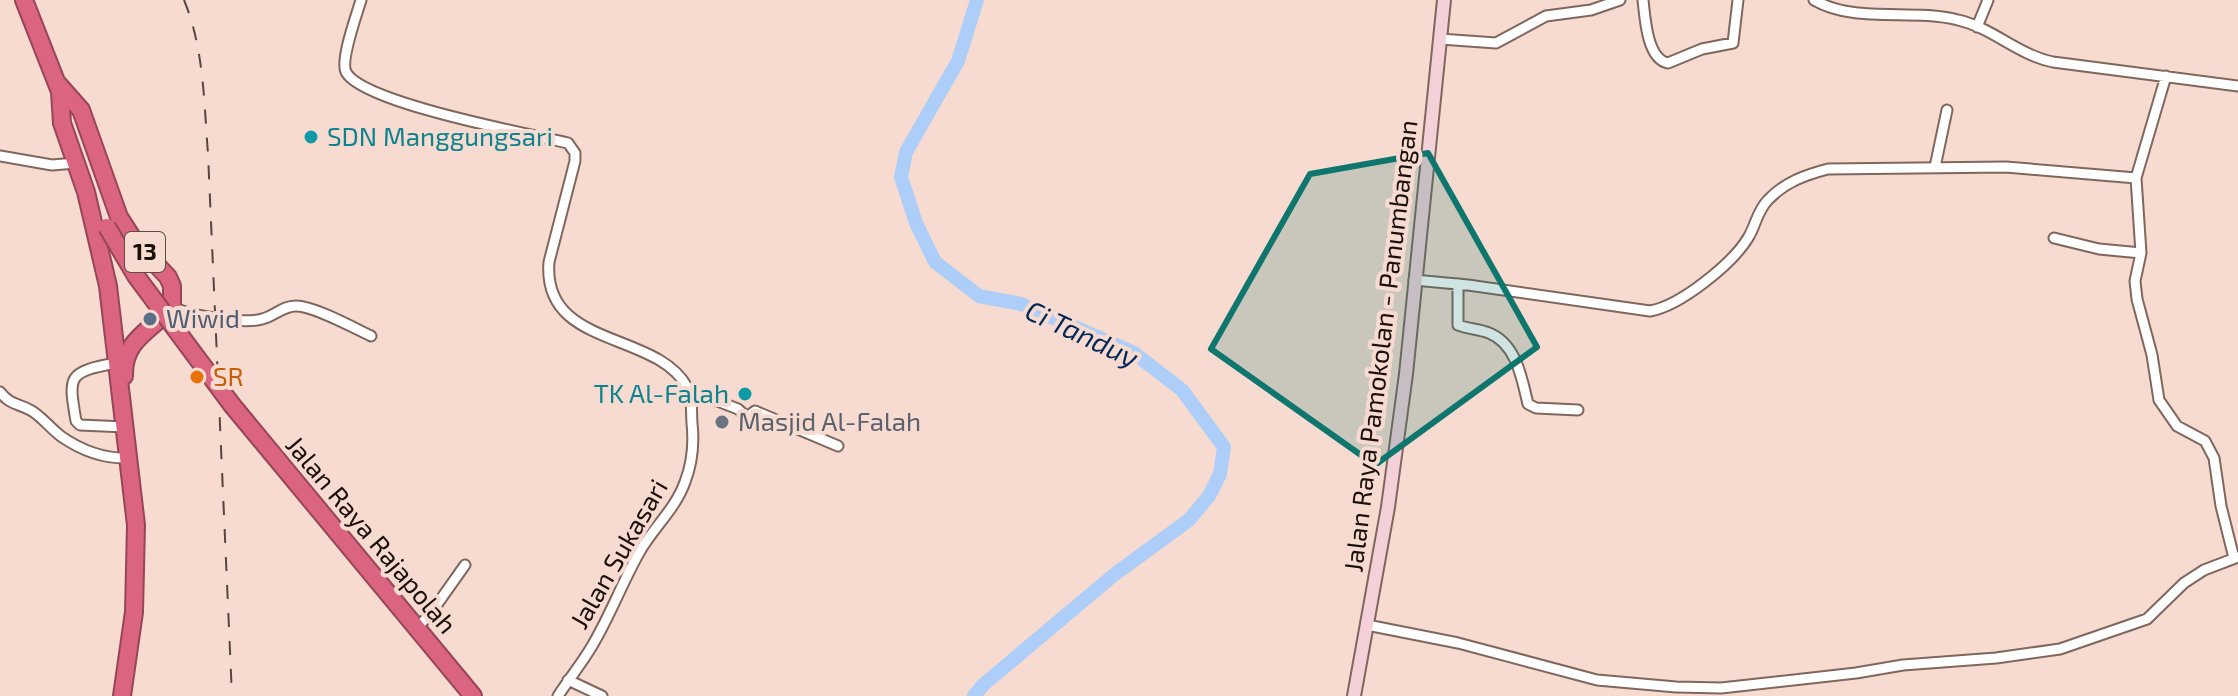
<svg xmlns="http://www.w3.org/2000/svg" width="2238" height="696" font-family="'Exo 2',sans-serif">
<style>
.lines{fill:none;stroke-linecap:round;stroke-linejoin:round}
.river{stroke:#adcef8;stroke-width:14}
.street-casing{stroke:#7f675d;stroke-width:13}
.secondary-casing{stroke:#7f675d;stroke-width:16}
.highway-casing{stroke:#974657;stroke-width:20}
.street{stroke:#fff;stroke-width:9}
.secondary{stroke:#f4d0d9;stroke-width:12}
.highway{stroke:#db6480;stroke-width:16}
.rail{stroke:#554640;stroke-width:2;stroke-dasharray:14 14;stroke-linecap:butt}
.highway-bridge-casing{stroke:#974657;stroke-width:20;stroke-linecap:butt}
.highway-bridge{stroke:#db6480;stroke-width:16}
.marked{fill:#0f766e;fill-opacity:0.2;stroke:#0f766e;stroke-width:6;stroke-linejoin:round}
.culture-dot{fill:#0f9aa8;stroke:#f8dbd0;stroke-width:3}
.service-dot{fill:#5c6f8a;stroke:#f8dbd0;stroke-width:3}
.food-dot{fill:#e8710a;stroke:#f8dbd0;stroke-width:3}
.worship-dot{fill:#6b7280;stroke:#f8dbd0;stroke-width:3}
.labels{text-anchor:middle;stroke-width:8;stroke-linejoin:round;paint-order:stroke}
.shield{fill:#f8dbd0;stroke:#5c4c46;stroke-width:2}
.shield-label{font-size:24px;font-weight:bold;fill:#190f0b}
.culture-label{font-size:26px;fill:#0d838f;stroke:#f8dbd0;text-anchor:start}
.service-label{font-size:26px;fill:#4e5e75;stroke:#f8dbd0;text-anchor:start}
.street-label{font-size:26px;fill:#190f0b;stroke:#f8dbd0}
.food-label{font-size:26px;fill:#c56008;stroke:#f8dbd0;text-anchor:start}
.worship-label{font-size:26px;fill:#5b616d;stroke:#f8dbd0;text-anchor:start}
.water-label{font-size:28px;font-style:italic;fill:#00295a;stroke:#f8dbd0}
</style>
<rect width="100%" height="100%" fill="#f8dbd0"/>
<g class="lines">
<path class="river" d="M974 696 983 685 1115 574 1189 520 1209 496 1220 474 1224 447 1182 390 1134 353 1021 304 979 296 935 262 916 223 901 177 906 152 958 61 977 0"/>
<defs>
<path id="street" d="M361 0C357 14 340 60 346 72 362 103 530 134 568 143L575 153V161L549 262C542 349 656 330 687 387 693 396 691 412 692 423 694 442 692 464 685 482 675 510 652 529 639 553 622 583 610 616 592 646 582 663 569 679 558 696
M1643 0C1645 18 1647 59 1668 63L1702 49 1733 43 1738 0
M1814 0C1856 24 1911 8 1958 20 1993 28 2018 55 2053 62L2238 86
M1977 27 1988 0
M1440 39 1496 43 1546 16 1591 10 1620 0
M2166 76 2136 178 2141 253 2135 281 2137 299 2152 355 2159 400 2177 426 2205 441 2214 458 2221 506 2234 558
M0 156 52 165 76 163
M1935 167 1947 110
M2054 238 2099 249 2141 253
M1414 280 1468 285 1650 311C1680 306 1732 264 1748 238 1756 225 1757 211 1768 200 1785 182 1805 175 1828 169L2006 167 2136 178
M1458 284V325C1468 329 1479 329 1489 333 1517 344 1522 380 1528 404L1536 408 1578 410
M172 306C186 316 245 324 262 319 275 316 282 306 296 306 314 306 354 328 371 336
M116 363C68 372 68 375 76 421L80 425 125 427
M689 390 738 409 747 417 755 411 838 446
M0 392C11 406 19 403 32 411 43 418 51 429 62 437 81 450 105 459 129 458
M1367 625 1458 643 1597 680 1676 687 1721 688 1856 673 1903 665 1996 658 2060 649 2147 619 2184 583 2204 570 2238 557
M417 628 431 613 465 565
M568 680 602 696"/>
<path id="secondary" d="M1354 696 1388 507 1406 374 1444 0"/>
<path id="highway" d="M24 0 61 94
M58 84 81 110 119 217 135 242 168 277 172 286V306C153 331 123 338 124 376
M60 92 62 123 86 192 108 286 136 525 134 612 122 696
M232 405 473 696"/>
</defs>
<use href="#street" class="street-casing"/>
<use href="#secondary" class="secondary-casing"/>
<use href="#highway" class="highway-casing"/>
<use href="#street" class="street"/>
<use href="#secondary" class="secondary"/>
<use href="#highway" class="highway"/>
<path class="rail" d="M184 0C204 48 204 103 208 154L232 696"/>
<defs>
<path id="highway-bridge" d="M107 227 136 276 232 405"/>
</defs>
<use href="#highway-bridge" class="highway-bridge-casing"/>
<use href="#highway-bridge" class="highway-bridge"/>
</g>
<path class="marked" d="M1428 153 1537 347 1375 465 1211 349 1310 174Z"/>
<g class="culture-dot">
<circle cx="311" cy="137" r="8"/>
<circle cx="745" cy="394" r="8"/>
</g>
<circle class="service-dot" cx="150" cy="319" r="8"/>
<circle class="food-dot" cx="197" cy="377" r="8"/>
<circle class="worship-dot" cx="722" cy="422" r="8"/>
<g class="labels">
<rect class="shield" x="125" y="232" width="40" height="40" rx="6"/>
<g class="shield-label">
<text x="145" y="260">13</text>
</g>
<g class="culture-label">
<text x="327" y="146">SDN Manggungsari</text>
<text x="729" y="403" text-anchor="end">TK Al-Falah</text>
</g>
<g class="service-label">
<text x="166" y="328">Wiwid</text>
</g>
<g class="street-label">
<text transform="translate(1381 346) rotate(-83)" y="9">Jalan Raya Pamokolan - Panumbangan</text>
<text transform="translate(371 535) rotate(50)" y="9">Jalan Raya Rajapolah</text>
<text transform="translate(619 554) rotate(-60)" y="9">Jalan Sukasari</text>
</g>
<g class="food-label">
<text x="213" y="386">SR</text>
</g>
<g class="worship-label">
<text x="738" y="431">Masjid Al-Falah</text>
</g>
<g class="water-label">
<text transform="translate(1082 334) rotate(25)" y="10">Ci Tanduy</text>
</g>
</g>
</svg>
